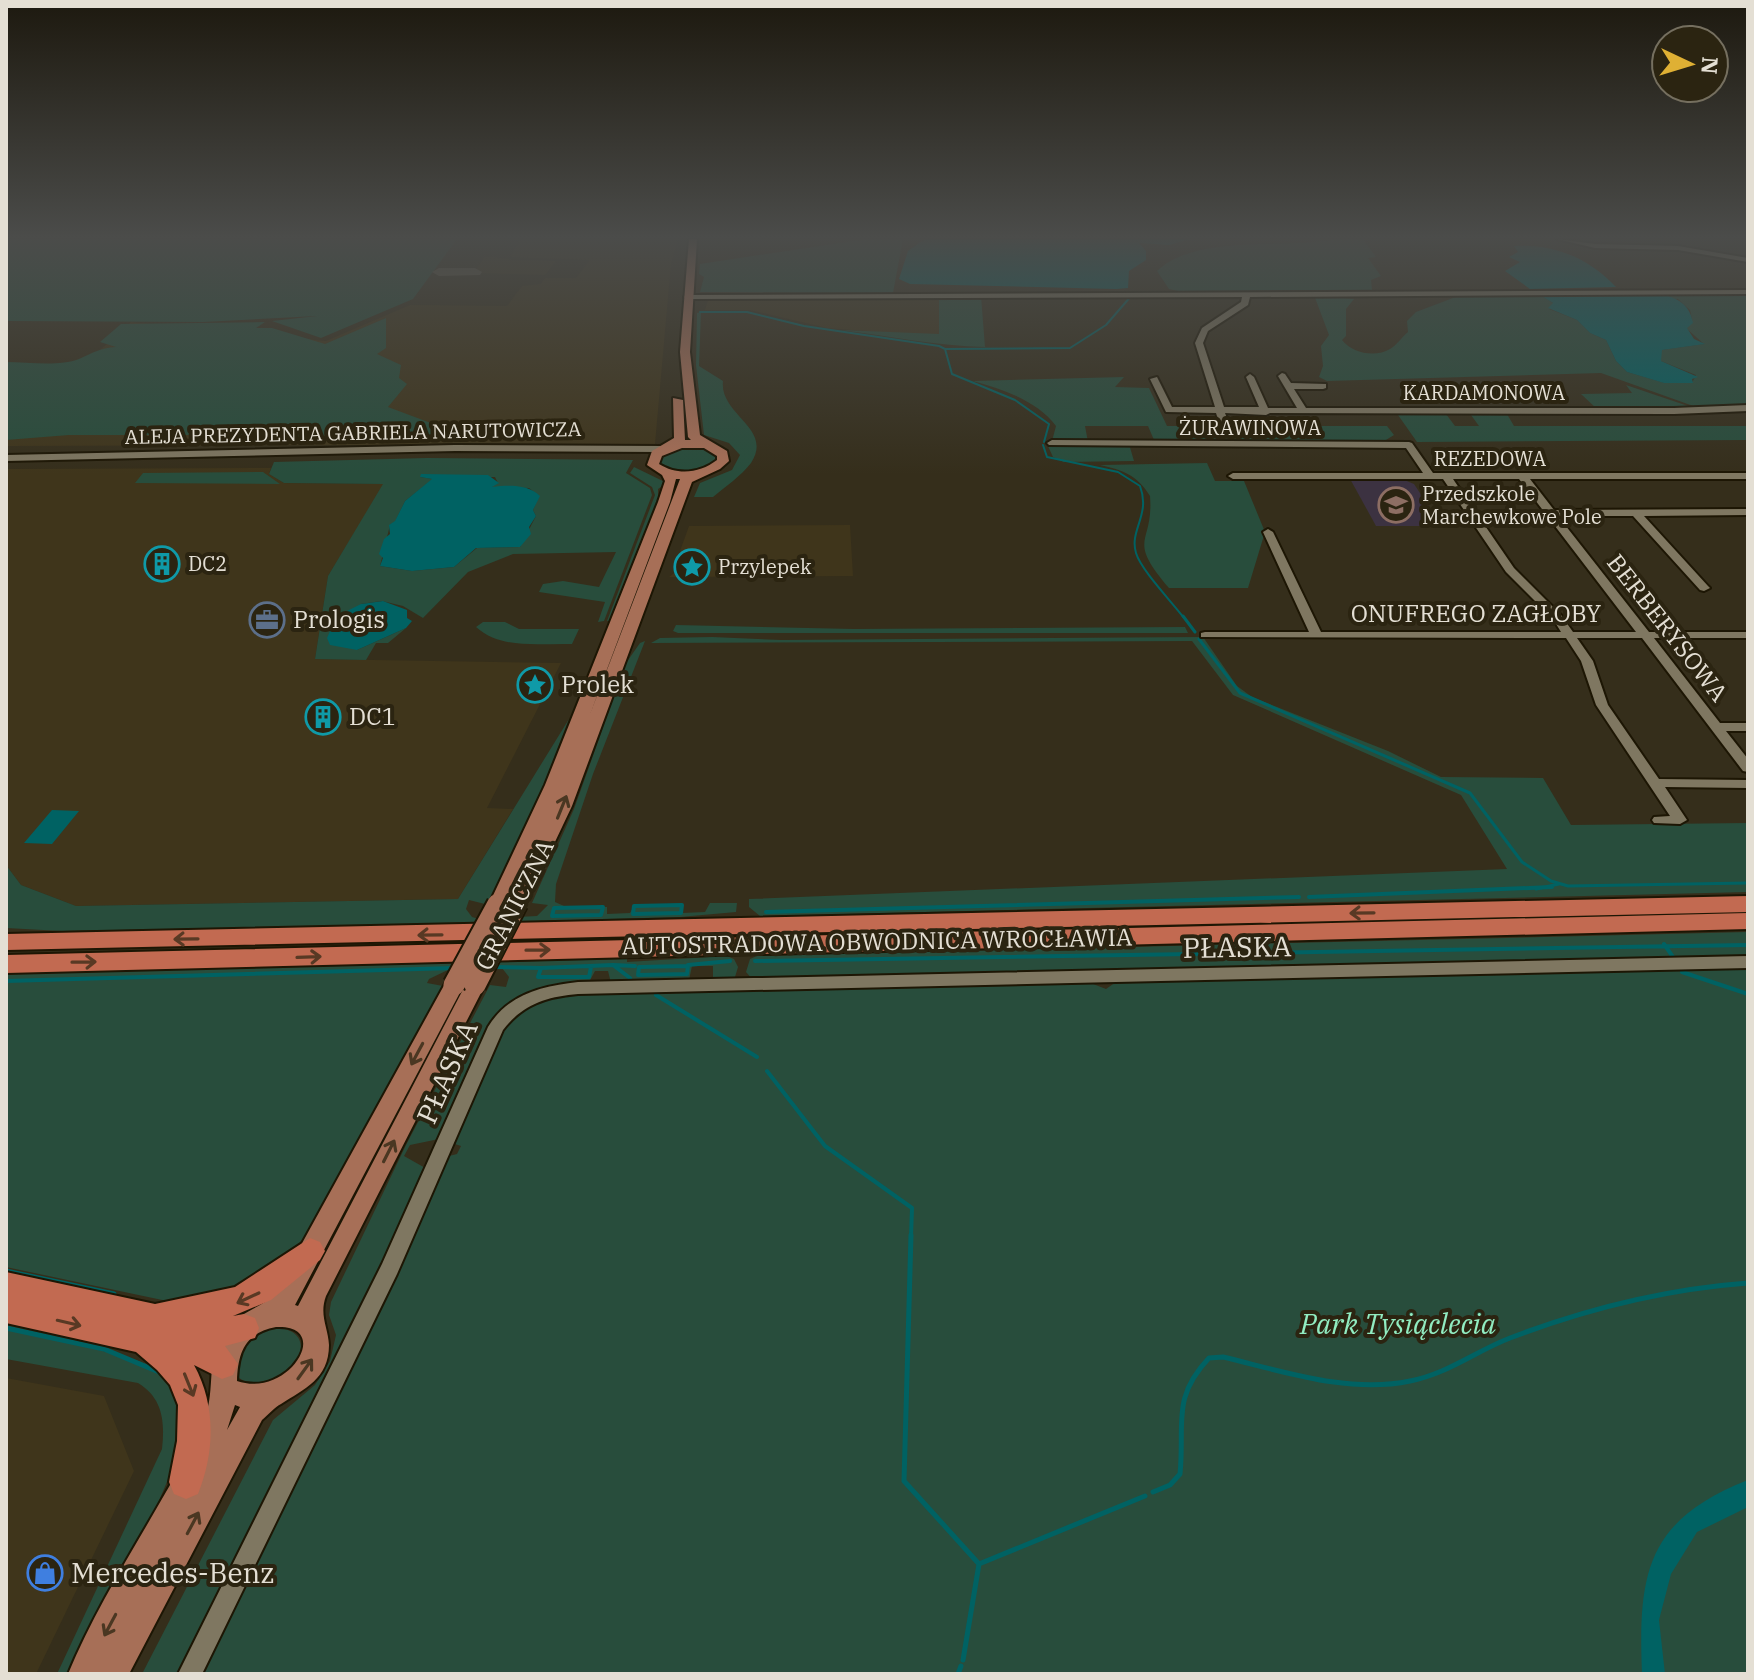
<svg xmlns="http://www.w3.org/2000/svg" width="1754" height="1680" font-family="'IBM Plex Serif',serif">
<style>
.built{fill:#3f351b}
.education{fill:#3c3241}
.green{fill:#284d3c;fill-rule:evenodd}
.water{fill:#006263}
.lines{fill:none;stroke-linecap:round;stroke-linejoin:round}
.stream-far3{stroke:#006263;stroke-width:2}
.stream-far2{stroke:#006263;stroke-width:3}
.stream-far1{stroke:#006263;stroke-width:4}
.stream{stroke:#006263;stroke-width:5}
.taxiway{fill:#605948;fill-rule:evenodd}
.minor-casing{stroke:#1d1604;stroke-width:4}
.major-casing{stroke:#1d1604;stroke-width:4}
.highway-casing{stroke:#1d1604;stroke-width:4}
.minor{fill:#7f7761;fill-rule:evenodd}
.major{fill:#a76f57;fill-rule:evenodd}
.highway{fill:#c26a51;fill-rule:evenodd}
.major-bridge-casing{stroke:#1d1604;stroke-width:25;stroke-linecap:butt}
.major-bridge{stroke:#a76f57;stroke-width:21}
.oneway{stroke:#4a3722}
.oneway2{stroke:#583924}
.labels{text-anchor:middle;stroke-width:8;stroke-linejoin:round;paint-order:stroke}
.far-street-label{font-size:20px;fill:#e4dfd4;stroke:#2b2411}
.far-poi-label{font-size:20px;fill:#e4dfd4;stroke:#2b2411;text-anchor:start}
.street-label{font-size:24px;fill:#e4dfd4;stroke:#2b2411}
.poi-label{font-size:24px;fill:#e4dfd4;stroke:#2b2411;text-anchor:start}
.near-street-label{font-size:28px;fill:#e4dfd4;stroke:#2b2411}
.near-park-label{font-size:28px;font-style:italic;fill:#91ecc1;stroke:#2b2411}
.near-poi-label{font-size:28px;fill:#e4dfd4;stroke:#2b2411;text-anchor:start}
</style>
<rect width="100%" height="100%" fill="#352e1b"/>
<path class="built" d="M520 239H678L671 264 655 444 6 446V379L88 361 131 322 326 341 410 305 507 306 522 286 541 284 545 278H576L590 260 510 257Z
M485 256 515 260 556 261 545 275 474 273Z
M939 296 940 334 916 335 827 328 750 310H705L708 300 722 298Z
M271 468 269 474 284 483 384 484 328 576 315 659 561 663 487 808 513 809 458 899 76 906 21 885 6 865V469Z
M850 525 853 576 669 577 678 570 675 565 689 526Z
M6 1378 104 1396 134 1471 36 1674H6Z"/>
<path class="education" d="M1349 477H1397L1414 484 1442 526H1376Z"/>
<path class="green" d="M6 239H457L413 299 321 338 272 321 317 316 203 322 6 321Z
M866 239H903L893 293 700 292 704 277 699 274 700 264Z
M1335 239H1363L1376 257 1368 258 1381 276 1371 280 1372 290 1178 291 1169 289 1157 271C1197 233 1284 250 1335 239Z
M1748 293V407H1696L1601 373 1327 381 1319 377 1323 366 1321 346 1329 335 1314 295 1354 299 1346 309V336L1342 340C1352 353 1375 358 1390 349 1396 346 1402 337 1408 332L1407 321 1416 312 1461 295ZM1578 294 1678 299 1690 310 1692 319 1686 328 1704 344 1661 350V361L1696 375 1692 383H1665L1627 372 1616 361 1606 340 1590 333 1577 320 1549 309 1554 304 1541 295Z
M939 296H981L985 347C937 346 889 336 841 330L939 334Z
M701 312 699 366 723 381C719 415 774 428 751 463 741 476 725 487 713 497H694L700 483 732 470 740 455 729 443 704 435 696 365 697 313Z
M386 318V348L377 354 401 365 399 378 407 384 388 407 463 435 451 441 238 438 239 435H69L6 440V362C28 362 58 367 79 359 93 353 99 348 116 347L100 342 121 324 265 322 256 328H272L325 344Z
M1124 377 1115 387 1149 388 1167 426H1387L1394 435 1381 443 1162 444 1154 440 1148 426H1085L1088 442 1052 441 1056 426C1038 401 1002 389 973 381Z
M1626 385 1691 407 1597 409 1581 394 1632 393Z
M1446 414 1455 426H1479L1471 415 1507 414 1514 426H1748V440L1417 442 1398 415Z
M1047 444H1129L1134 461 1064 462 1053 457Z
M699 446 716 452 718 460C698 472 679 477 658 463V458L675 447Z
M427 458 633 460 626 473 650 488 652 495 604 621 598 622 605 602 539 592 543 584 563 581 599 587 616 552 513 554 468 572 423 618 403 606 382 601 361 604 357 650 406 628 388 643H376L366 660 315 659 328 576 383 484 284 483 269 474 274 462ZM420 477H495L498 483 491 487 529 488 539 496 533 510 536 516 520 547 477 548 454 567 412 571 380 566 390 525 395 522 405 501 433 479Z
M1207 463 1215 481H1244L1265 532 1248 588H1169C1125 536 1154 546 1150 496 1137 475 1123 470 1100 465Z
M634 467 667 483 658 489V498L612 621H607L655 495 652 487 630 473Z
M263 472 280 484 135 483 143 473Z
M483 622H505L519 629H579L572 644C540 643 501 650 476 627Z
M676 625 854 629 1185 627 1188 633H678L673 631Z
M712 637 781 640 1203 637 1237 686 1252 697 1388 751 1441 777 1543 778 1571 825 1748 823V892L760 916 749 907V899L1507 869 1461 795 1233 695 1192 641 651 643 660 638Z
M645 641 593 774 556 884 555 902 564 906 607 907V914L630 913 634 906 682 905V913L705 912 710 903H737L736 912 680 917 390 925 62 931 6 928V865L21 885 76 906 458 899 569 719 534 810 490 901 485 904 469 900 466 909 472 917 479 919 537 916 548 905 532 903 574 809 626 663 640 643Z
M1748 932V960L753 980 746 972 750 959 757 956Z
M727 956 734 959 738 967 735 977 713 979V966H692L689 980 611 983 608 971H595L588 984C563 985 538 985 516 998 486 1017 455 1105 439 1139L410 1145 404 1156 427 1169 383 1268 182 1674H142L273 1420 315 1385 330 1361 336 1335 329 1315 331 1302 406 1145 490 985 506 987 509 977 502 968H452L429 979 427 983 443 986 295 1254 276 1272 193 1302 167 1301 6 1267V974L627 959V962Z
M1748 966V1674H200L305 1463 449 1156 457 1154 461 1146 455 1144C465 1116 494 1028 515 1012 525 1004 543 1000 555 994L1088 982 1106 989 1116 982Z
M459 989H466L307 1288 300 1287Z
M6 1321 104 1341 99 1350C119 1355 152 1361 165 1379 173 1388 180 1406 182 1418 191 1462 93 1628 68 1674H57L162 1449C165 1422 163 1398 138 1383L6 1359Z
M270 1327C341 1329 272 1411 236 1375 236 1345 244 1340 270 1327Z"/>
<path class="water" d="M925 239H1190L1169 245 1139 243 1146 251V260L1129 271 1128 288 1116 289 910 284 899 279 908 251Z
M1514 246C1554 243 1590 259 1616 287L1530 289 1505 271 1520 262 1509 257 1518 252Z
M1578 294 1665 295C1681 300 1690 306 1693 323L1687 328 1694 339 1705 344 1662 350 1661 361 1698 377 1692 379 1693 383H1664L1627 372 1616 361 1606 340 1590 333 1577 320 1548 308 1553 303 1540 295Z
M421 474 488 475 499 483 492 487C508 485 528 484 540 496L533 510 536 516 529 527 531 534 520 547 476 548 454 567 412 571 380 566 383 558 379 554 384 539 390 534 389 525 395 521 405 501 432 479 420 477Z
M383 601 407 610V618L412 621 406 628 357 650 330 645 327 638 337 616 361 604Z
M52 810 79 811 52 844 24 843Z
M1748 1480V1507L1697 1532 1671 1574 1659 1620 1665 1674H1642C1638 1574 1646 1520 1748 1480Z"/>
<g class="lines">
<path class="stream-far3" d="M700 312H747L804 326 939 346 945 349 952 374 1015 400 1049 424 1044 442
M945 349 1070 348 1106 325 1132 295
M1043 445 1047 457 1118 472 1140 486C1151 515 1129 530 1136 553 1141 570 1172 602 1184 618"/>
<path class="stream-far2" d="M1183 616 1195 632
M1199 639 1240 693 1470 793 1522 862 1551 881 1568 886 1748 883
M1536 889 1559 884"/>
<path class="stream-far1" d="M1309 897 1552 887
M682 905 681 913 633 914 634 906Z
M603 907 601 915 552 916 554 908Z
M766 912 1299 897
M1664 944 1673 957
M755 961 1748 945
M688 965 730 961
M688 966 687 974 638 975 639 967Z
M494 967 541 968
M591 967 589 977H538L541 968 613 965
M1682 972 1748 994
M630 978 613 965 635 966
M6 981 454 968
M656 995 757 1057
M767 1071 825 1146 912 1208 911 1237"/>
<path class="stream" d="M911 1235 904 1481 979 1564 963 1660
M6 1271 114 1294
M6 1328 104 1349 159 1372
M1153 1492 1170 1485 1180 1474C1185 1424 1171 1398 1209 1358L1223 1357C1282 1371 1349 1394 1410 1381 1447 1374 1476 1351 1510 1338 1586 1309 1667 1289 1748 1283
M979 1564 1145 1496
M958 1674 961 1666"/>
<path class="taxiway" d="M475 268 482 272 480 275 439 276 432 272 439 268Z"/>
<defs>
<path id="minor" d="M1557 239 1595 244 1678 246 1748 258V262L1678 250 1595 248Z
M1748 290V294L1250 297 1248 305 1208 331 1203 343 1224 407H1259L1246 377 1250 374 1254 377 1268 408H1297L1278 376 1282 373 1285 374 1291 383 1326 384V388L1323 389H1294L1306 408H1674L1748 405V411L1674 414 1270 413 1266 415 1225 413 1230 426 1225 429 1220 426 1216 413 1166 412 1150 379 1157 377 1172 407H1215L1195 343 1202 328 1241 302 1242 297 688 299 684 297 688 295Z
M1052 440 1409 442 1412 443 1433 473H1748V479H1530L1554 510 1748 509V515L1644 516 1708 586 1710 588 1704 591 1700 590 1633 516H1558L1649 632H1748V638H1654L1720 723H1748V731H1726L1748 759V772L1743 771 1642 638H1577L1593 661 1608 705 1659 779 1748 780V788L1665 787 1687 820 1680 824 1654 823 1652 820 1654 817 1670 816 1596 705 1581 661 1566 638 1201 637V633L1205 632H1309L1263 532 1268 529 1273 532 1321 632H1561L1553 619 1506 572 1443 479H1233L1228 476 1233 473H1423L1406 448 1049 445 1047 443ZM1453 479H1519L1636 632H1573L1561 615 1514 568Z
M455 445 663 446 668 449 663 452 455 451 6 461V455Z
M1748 956V968L578 994C546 997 523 1004 503 1030L397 1274 202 1674H178L382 1264 488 1027C508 994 542 986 578 982Z"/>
<path id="major" d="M689 239H697L690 352 700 435 727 451 729 461 720 469 692 482 572 806 526 903 517 910 508 903 505 909H491L489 904 545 785 658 502 665 481 662 475 647 465 652 451 674 438 673 398 683 400 685 440H691L688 437 680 352ZM682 448H704L717 456V460C700 473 678 476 659 464L662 456ZM676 479H680L589 717 670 502Z
M454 978 461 980 464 985 295 1305 298 1306 468 980H482L485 985 326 1296C319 1315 328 1327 329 1345 329 1379 304 1389 281 1404 275 1407 268 1415 262 1420L129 1674H68C104 1587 164 1505 204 1420 217 1390 204 1352 227 1326 238 1315 260 1307 273 1296L447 980ZM276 1327C334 1324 289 1399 237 1381 238 1352 245 1333 276 1327ZM235 1405 240 1407 227 1430Z"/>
<path id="highway" d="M1748 896V912L6 950V934Z
M1748 913V929L6 973V955Z
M310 1238 320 1242 325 1251 320 1260 271 1300 233 1316 244 1314 255 1318 259 1328 255 1338 225 1346 238 1364 233 1375 222 1379 194 1365C216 1405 215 1452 198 1494L186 1499 174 1494 169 1482 177 1441 178 1405 170 1385 157 1370 136 1352 6 1323V1272L155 1304 235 1287Z"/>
</defs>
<use href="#minor" class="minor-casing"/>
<use href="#major" class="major-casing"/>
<use href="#highway" class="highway-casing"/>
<use href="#minor" class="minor"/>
<use href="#major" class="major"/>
<use href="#highway" class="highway"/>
<defs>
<path id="major-bridge" d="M454 985 498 904
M475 985 517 903"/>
</defs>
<use href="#major-bridge" class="major-bridge-casing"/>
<use href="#major-bridge" class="major-bridge"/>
</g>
<defs><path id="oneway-shaft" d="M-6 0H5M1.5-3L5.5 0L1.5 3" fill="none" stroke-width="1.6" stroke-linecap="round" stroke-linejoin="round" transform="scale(2)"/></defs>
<g class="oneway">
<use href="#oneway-shaft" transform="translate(562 807) rotate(-68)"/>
<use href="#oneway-shaft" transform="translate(417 1054) rotate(118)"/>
<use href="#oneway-shaft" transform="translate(389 1151) rotate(-63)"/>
<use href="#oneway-shaft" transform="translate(305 1369) rotate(-54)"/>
<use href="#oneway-shaft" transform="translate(193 1523) rotate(-62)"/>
<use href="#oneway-shaft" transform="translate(110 1625) rotate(118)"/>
</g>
<g class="oneway2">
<use href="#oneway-shaft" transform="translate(1362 913) rotate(179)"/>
<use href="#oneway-shaft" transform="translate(430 935) rotate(179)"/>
<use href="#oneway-shaft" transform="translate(186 939) rotate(179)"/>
<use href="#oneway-shaft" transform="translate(538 950) rotate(-1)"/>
<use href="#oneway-shaft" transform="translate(309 957) rotate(-2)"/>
<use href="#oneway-shaft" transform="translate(84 962) rotate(-1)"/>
<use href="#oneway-shaft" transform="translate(248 1298) rotate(155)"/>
<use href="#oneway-shaft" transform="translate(69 1323) rotate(13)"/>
<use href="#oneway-shaft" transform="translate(189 1385) rotate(68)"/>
</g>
<linearGradient id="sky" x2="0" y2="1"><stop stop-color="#1d190f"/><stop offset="0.5" stop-color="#4b4c4a"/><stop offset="1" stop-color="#4b4c4a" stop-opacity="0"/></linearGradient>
<rect width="1754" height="474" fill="url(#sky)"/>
<defs>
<symbol id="school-ring" viewBox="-11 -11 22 22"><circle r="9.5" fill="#2b2411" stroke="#8d6e63" stroke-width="1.5"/><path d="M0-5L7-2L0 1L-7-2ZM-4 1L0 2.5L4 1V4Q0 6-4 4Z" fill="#8d6e63"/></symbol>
<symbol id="building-ring" viewBox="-11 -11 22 22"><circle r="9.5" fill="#2b2411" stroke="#0f9aa8" stroke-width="1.5"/><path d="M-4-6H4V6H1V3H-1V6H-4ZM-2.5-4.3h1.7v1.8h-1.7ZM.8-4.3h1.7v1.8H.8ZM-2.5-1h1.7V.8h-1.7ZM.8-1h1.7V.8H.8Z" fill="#0f9aa8"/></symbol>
<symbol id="sight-ring" viewBox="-11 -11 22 22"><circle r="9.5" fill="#2b2411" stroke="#0f9aa8" stroke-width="1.5"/><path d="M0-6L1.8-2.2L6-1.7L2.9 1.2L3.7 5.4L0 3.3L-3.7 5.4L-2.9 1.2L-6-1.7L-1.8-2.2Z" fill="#0f9aa8"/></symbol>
<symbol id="office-ring" viewBox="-11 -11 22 22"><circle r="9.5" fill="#2b2411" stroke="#5c6f8a" stroke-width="1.5"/><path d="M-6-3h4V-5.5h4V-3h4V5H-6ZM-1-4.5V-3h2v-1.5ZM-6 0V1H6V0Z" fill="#5c6f8a"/></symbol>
<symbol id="shop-ring" viewBox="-11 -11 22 22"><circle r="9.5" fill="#2b2411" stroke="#3f7fe0" stroke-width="1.5"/><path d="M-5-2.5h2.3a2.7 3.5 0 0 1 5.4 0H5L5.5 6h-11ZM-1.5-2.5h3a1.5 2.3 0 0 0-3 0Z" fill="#3f7fe0"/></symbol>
</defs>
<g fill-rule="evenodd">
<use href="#school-ring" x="1376" y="485" width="40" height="40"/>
<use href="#building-ring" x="142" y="544" width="40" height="40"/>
<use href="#sight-ring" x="672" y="547" width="40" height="40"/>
<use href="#office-ring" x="247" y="600" width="40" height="40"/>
<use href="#sight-ring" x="515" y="665" width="40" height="40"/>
<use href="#building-ring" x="303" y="697" width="40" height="40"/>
<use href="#shop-ring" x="25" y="1553" width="40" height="40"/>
</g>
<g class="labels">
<g class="far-street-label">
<text x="1484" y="400">KARDAMONOWA</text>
<text x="1250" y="435">ŻURAWINOWA</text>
<text transform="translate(353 433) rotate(-1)" y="7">ALEJA PREZYDENTA GABRIELA NARUTOWICZA</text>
<text x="1490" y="466">REZEDOWA</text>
</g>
<g class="far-poi-label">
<text x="1422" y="501">Przedszkole<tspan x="1422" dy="23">Marchewkowe Pole</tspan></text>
<text x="188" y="571">DC2</text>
<text x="718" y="574">Przylepek</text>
</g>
<g class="street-label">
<text x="1476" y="622">ONUFREGO ZAGŁOBY</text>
<text transform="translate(1667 628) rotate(52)" y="8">BERBERYSOWA</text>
<text transform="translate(515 905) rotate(-63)" y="8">GRANICZNA</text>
<text transform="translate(877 942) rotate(-1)" y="8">AUTOSTRADOWA OBWODNICA WROCŁAWIA</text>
</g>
<g class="poi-label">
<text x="293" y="628">Prologis</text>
<text x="561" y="693">Prolek</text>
<text x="349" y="725">DC1</text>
</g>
<g class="near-street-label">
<text transform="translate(1237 947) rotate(-1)" y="10">PŁASKA</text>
<text transform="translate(447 1072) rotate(-66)" y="10">PŁASKA</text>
</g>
<g class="near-park-label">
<text x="1398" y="1334">Park Tysiąclecia</text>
</g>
<g class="near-poi-label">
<text x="71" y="1583">Mercedes-Benz</text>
</g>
</g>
<rect width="1754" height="1680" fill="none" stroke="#e4dfd4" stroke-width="16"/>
<g transform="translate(1690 64) rotate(94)"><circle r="38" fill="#2b2411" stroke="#756f5f" stroke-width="2"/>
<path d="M0-6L14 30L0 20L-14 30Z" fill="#dfb034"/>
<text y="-12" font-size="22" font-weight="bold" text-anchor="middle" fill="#e4dfd4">N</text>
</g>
</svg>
